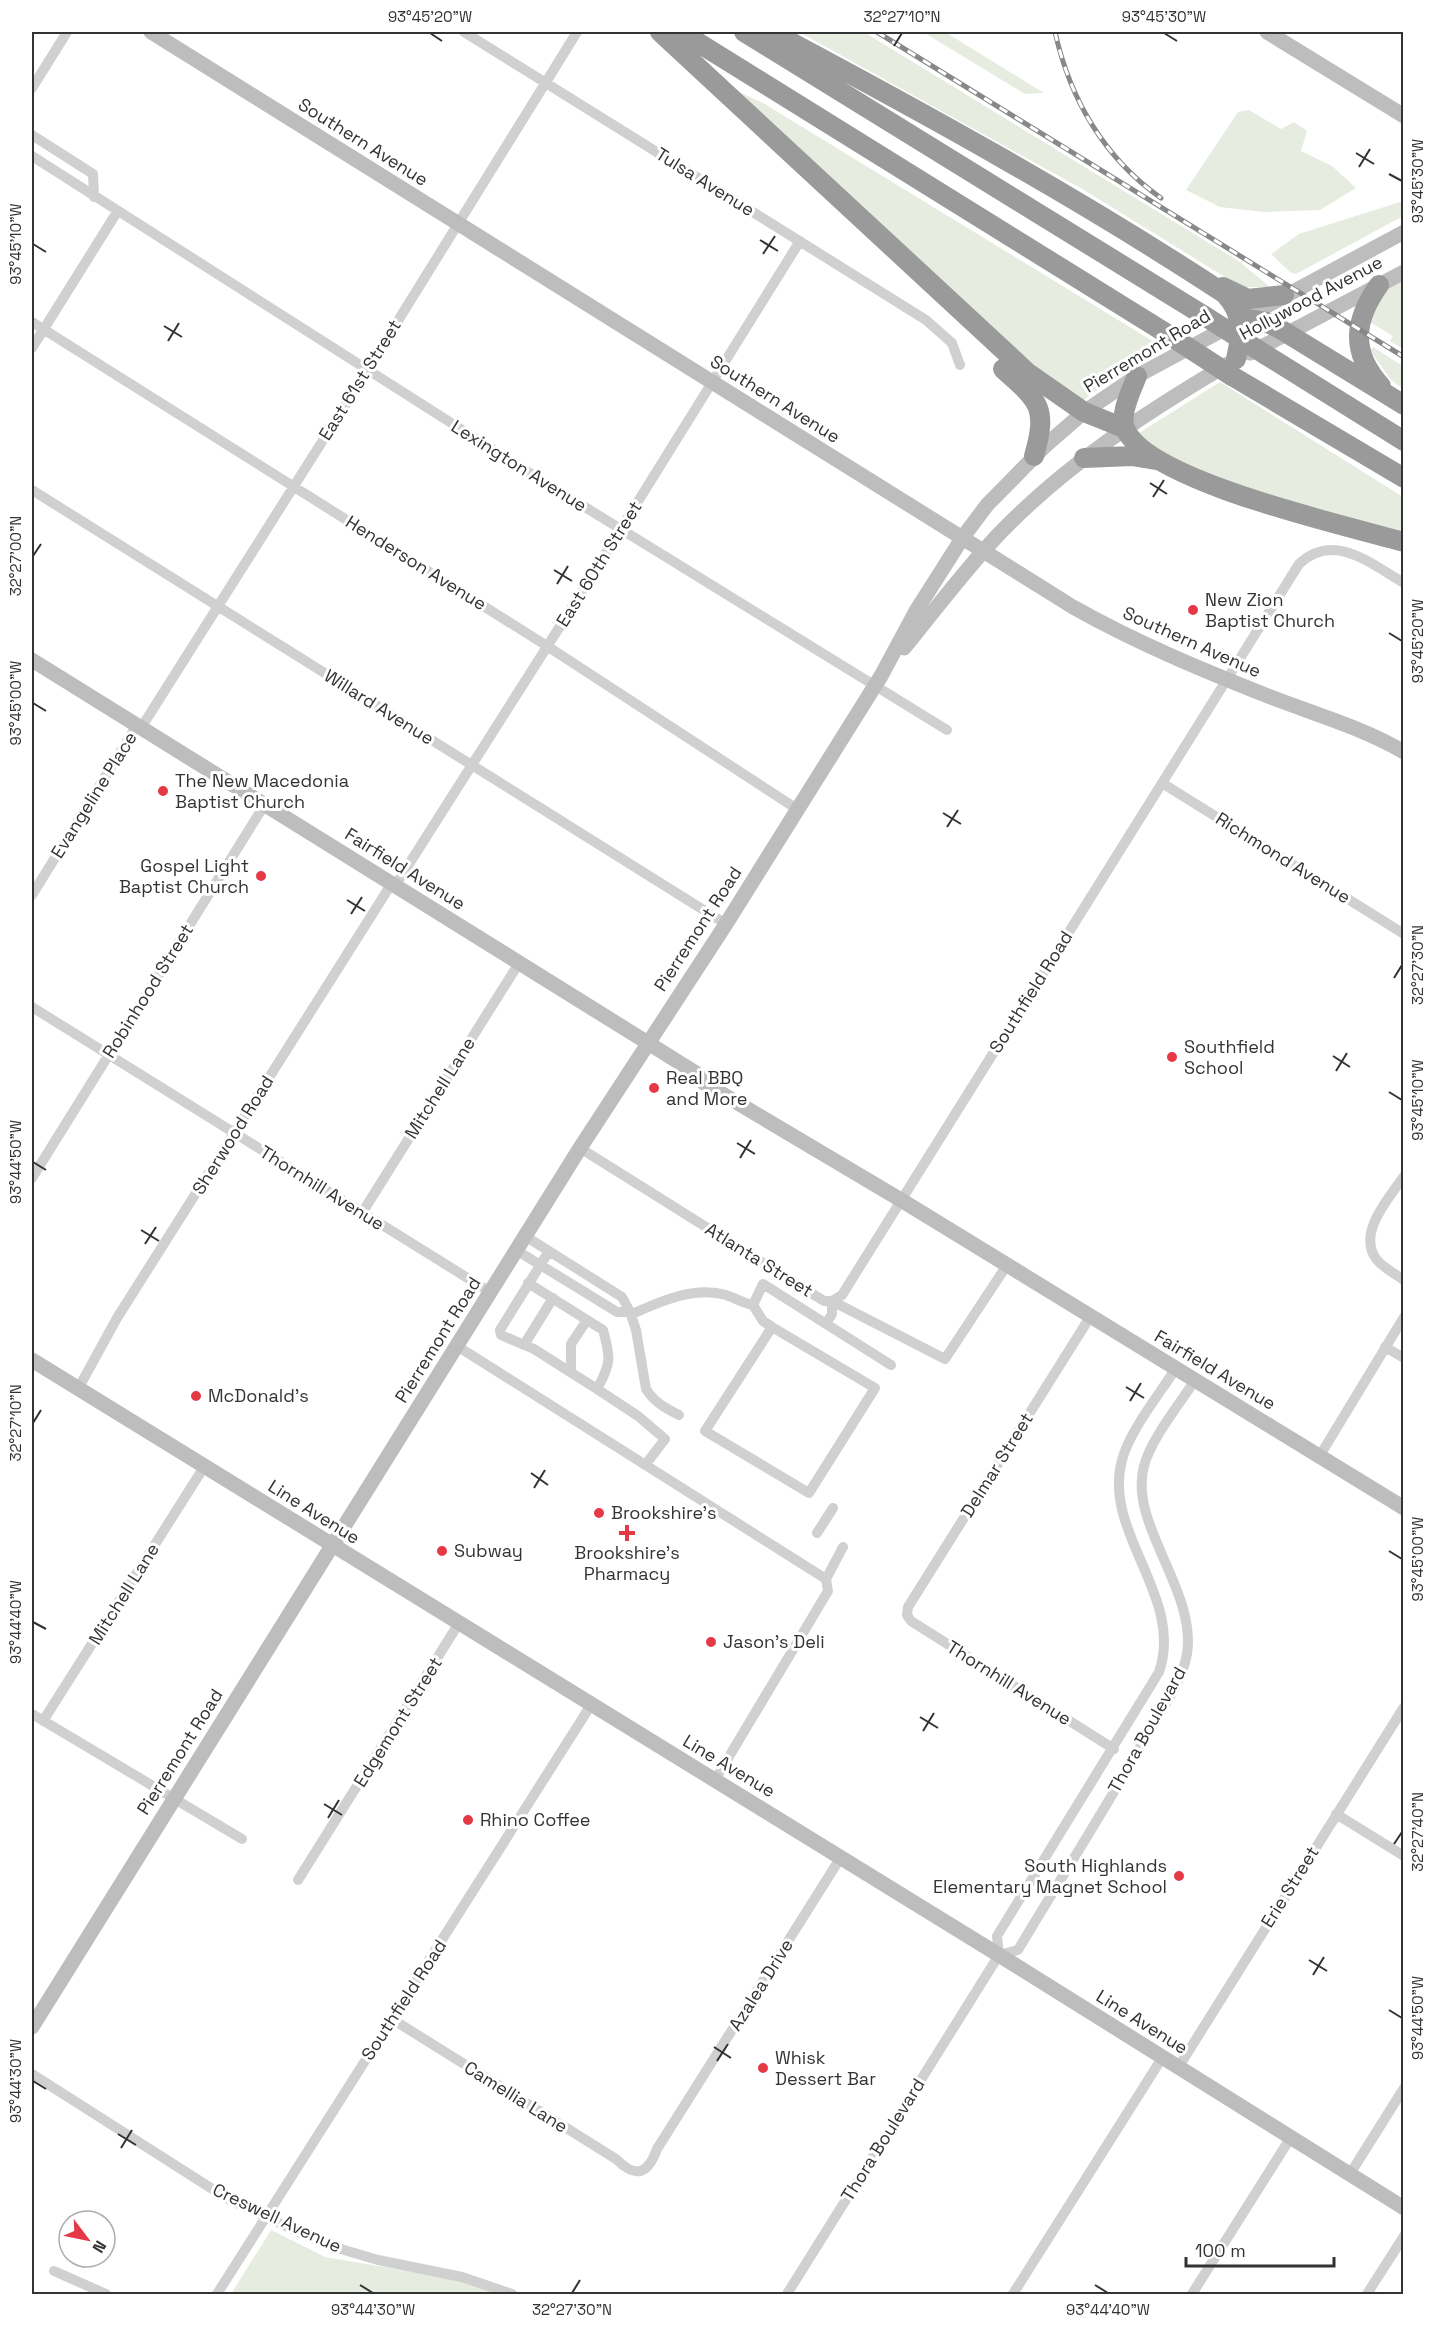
<svg xmlns="http://www.w3.org/2000/svg" width="1435" height="2326" font-family="'Space Grotesk',sans-serif">
<style>
.green{fill:#e6ecdf}
.lines{fill:none;stroke-linecap:round;stroke-linejoin:round}
.street{stroke:#d0d0d0;stroke-width:10}
.secondary{stroke:#bdbdbd;stroke-width:15}
.highway{stroke:#9a9a9a;stroke-width:20}
.rail-casing{stroke:#888;stroke-width:5}
.rail{stroke:#fff;stroke-width:3;stroke-dasharray:9;stroke-linecap:butt}
.highway-bridge{stroke:#9a9a9a;stroke-width:20}
.ticks{fill:none;stroke:#333;stroke-width:2}
.poi-dot{fill:#e63946;stroke:#fff;stroke-width:2}
.labels{text-anchor:middle;stroke-width:6;stroke-linejoin:round;paint-order:stroke}
.street-label{font-size:18px;fill:#333;stroke:#fff}
.poi-label{font-size:18px;fill:#333;stroke:#fff;text-anchor:start}
.neatline{fill:none;stroke:#333;stroke-width:2}
.ticks-label{font-size:15px;text-anchor:middle;fill:#333}
</style>
<rect width="100%" height="100%" fill="#fff"/>
<path class="green" d="M799 32H864L1240 262 1270 287H1241L1084 190Z
M923 32H945L1044 93 1025 94Z
M739 92 763 103 1164 348 1124 371 1078 404 1046 381 736 95Z
M1249 110 1281 129 1294 122 1307 131 1301 151 1332 166 1356 188 1320 210 1264 212 1220 207 1186 190 1238 112Z
M1403 201V216L1296 274 1290 272 1271 254 1299 234Z
M1403 278V349L1390 341 1393 336 1365 319 1380 292Z
M1367 346 1372 349 1373 347 1403 366V389L1391 380Z
M1220 382 1403 497V535L1199 475 1167 459 1139 433Z
M271 2230 325 2257 461 2280 502 2294H231Z"/>
<g class="lines">
<path class="street" d="M464 32 926 320 952 343 960 365
M32 88 67 32
M32 135 93 174 94 197
M32 156 533 475 947 730
M32 322 547 646 797 809
M32 348 117 212
M32 490 726 924
M141 728 368 369 577 32
M1162 783 1404 934
M395 886 571 609 800 241
M32 895 137 725
M32 1007 490 1292
M580 1148 824 1301H832L945 1359 1007 1265
M1404 1176C1389 1198 1356 1234 1377 1260 1384 1268 1395 1274 1404 1280
M32 1178 265 804
M362 1213 519 963
M516 1250 617 1312H630L622 1297 525 1236
M549 1251 500 1330 501 1335 534 1349 597 1389 638 1416 665 1439 646 1464
M528 1283 603 1330C611 1358 611 1364 597 1389
M630 1312 636 1330 646 1389C654 1402 665 1408 679 1415
M632 1314C661 1301 695 1286 726 1295 735 1298 743 1303 753 1305
M1090 1317 908 1607 907 1615 911 1621 1114 1749
M826 1324 832 1314V1301L842 1295 1299 564C1334 531 1371 564 1404 583
M772 1327 705 1431 809 1493 875 1388 772 1327 763 1321 753 1305 763 1284 891 1365
M524 1345 553 1298
M457 1346 826 1579 828 1591 715 1780
M1385 1347 1404 1358
M571 1372V1344L587 1320
M78 1389 117 1318 392 883
M1319 1457 1404 1317
M817 1533 833 1508
M826 1579 843 1547
M32 1714 242 1839
M43 1721 204 1467
M1336 1814 1404 1856
M298 1880 459 1623
M999 1955 1018 1950C1061 1878 1106 1808 1147 1735 1161 1710 1182 1683 1187 1654 1197 1590 1128 1524 1144 1466 1151 1439 1179 1405 1195 1380
M392 2019 616 2159C636 2179 648 2174 657 2149L841 1857
M1178 2068 1404 1707
M32 2074 228 2199 324 2244 378 2260 462 2277 512 2294
M1350 2174 1404 2088
M54 2271 106 2294
M217 2294 591 1705
M787 2294 999 1955 997 1936 1159 1672C1185 1597 1102 1533 1122 1460 1130 1430 1159 1395 1176 1368
M1013 2294 1162 2058
M1192 2294 1291 2137
M1367 2294 1404 2236"/>
<path class="secondary" d="M151 32 1073 607C1135 642 1202 670 1268 696 1314 714 1361 727 1404 752
M1267 32 1404 116
M1250 353 1404 272
M904 648C935 610 964 571 998 535 1065 465 1145 413 1228 364
M32 660 648 1043 696 1073 704 1083 901 1200 1404 1508
M32 1360 999 1955 1404 2208
M32 2027 580 1148 726 924 881 676 916 611 963 537 987 505 1046 445 1084 412 1137 376 1404 232"/>
<path class="highway" d="M660 32 1028 373 1084 412 1124 428
M681 32 1169 335
M744 32 1203 315
M772 32C926 114 1079 198 1225 294 1244 315 1242 333 1236 359
M1379 285C1354 320 1350 352 1381 386
M1223 287 1248 299 1284 295
M1240 318 1266 322 1280 329 1404 405
M1266 355 1404 441
M1003 369C1039 401 1048 407 1034 456
M1137 376C1132 389 1119 414 1125 428 1145 481 1348 526 1404 542
M1232 376 1404 478
M1084 458 1132 456 1156 460"/>
<defs>
<path id="rail" d="M877 32 1404 357
M1055 32C1070 99 1104 158 1161 198"/>
</defs>
<use href="#rail" class="rail-casing"/>
<use href="#rail" class="rail"/>
<path class="highway-bridge" d="M1203 315 1266 355
M1169 335 1232 376"/>
</g>
<path class="ticks" d="M430 33 442 41M1164 33 1177 41M894 46 902 33M1356 153 1374 164M1359 167 1370 149M1389 174 1402 181M760 240 778 251M33 244 46 252M763 254 775 236M164 326 182 337M168 341 179 323M1150 483 1167 494M1153 497 1164 480M33 556 41 544M554 570 572 581M557 584 568 566M1389 633 1402 641M33 703 46 711M943 813 961 824M947 827 958 810M347 900 365 911M351 914 362 897M1394 978 1402 965M1333 1056 1350 1067M1336 1071 1347 1053M1389 1092 1402 1100M737 1143 755 1154M740 1158 751 1140M33 1162 46 1170M141 1230 159 1241M145 1244 156 1227M1126 1387 1144 1398M1130 1401 1141 1383M33 1423 41 1410M531 1473 548 1485M534 1488 545 1470M1389 1551 1402 1559M33 1622 46 1629M920 1717 938 1728M923 1731 934 1713M324 1804 342 1815M328 1818 339 1800M1394 1844 1402 1832M1309 1960 1327 1971M1313 1975 1324 1957M1389 2010 1402 2018M714 2047 731 2058M717 2061 728 2044M33 2081 46 2089M118 2134 136 2145M121 2148 132 2130M360 2285 373 2293M1095 2285 1108 2293M572 2293 580 2280"/>
<g class="poi-dot">
<circle cx="1193" cy="610" r="6"/>
<circle cx="163" cy="791" r="6"/>
<circle cx="261" cy="876" r="6"/>
<circle cx="1172" cy="1057" r="6"/>
<circle cx="654" cy="1088" r="6"/>
<circle cx="196" cy="1396" r="6"/>
<circle cx="599" cy="1513" r="6"/>
<path d="M624 1524h6v6h6v6h-6v6h-6v-6h-6v-6h6z"/>
<circle cx="442" cy="1551" r="6"/>
<circle cx="711" cy="1642" r="6"/>
<circle cx="468" cy="1820" r="6"/>
<circle cx="1179" cy="1876" r="6"/>
<circle cx="763" cy="2068" r="6"/>
</g>
<g class="labels">
<g class="street-label">
<text transform="translate(363 142) rotate(32)" y="6">Southern Avenue</text>
<text transform="translate(705 182) rotate(32)" y="6">Tulsa Avenue</text>
<text transform="translate(1311 298) rotate(-28)" y="6">Hollywood Avenue</text>
<text transform="translate(1147 351) rotate(-31)" y="6">Pierremont Road</text>
<text transform="translate(360 380) rotate(-58)" y="6">East 61st Street</text>
<text transform="translate(775 399) rotate(32)" y="6">Southern Avenue</text>
<text transform="translate(519 466) rotate(32)" y="6">Lexington Avenue</text>
<text transform="translate(416 563) rotate(32)" y="6">Henderson Avenue</text>
<text transform="translate(599 564) rotate(-58)" y="6">East 60th Street</text>
<text transform="translate(1192 642) rotate(24)" y="6">Southern Avenue</text>
<text transform="translate(379 707) rotate(32)" y="6">Willard Avenue</text>
<text transform="translate(94 795) rotate(-58)" y="6">Evangeline Place</text>
<text transform="translate(1283 858) rotate(32)" y="6">Richmond Avenue</text>
<text transform="translate(405 869) rotate(32)" y="6">Fairfield Avenue</text>
<text transform="translate(698 929) rotate(-57)" y="6">Pierremont Road</text>
<text transform="translate(148 991) rotate(-58)" y="6">Robinhood Street</text>
<text transform="translate(1031 992) rotate(-58)" y="6">Southfield Road</text>
<text transform="translate(440 1088) rotate(-58)" y="6">Mitchell Lane</text>
<text transform="translate(233 1135) rotate(-58)" y="6">Sherwood Road</text>
<text transform="translate(322 1188) rotate(32)" y="6">Thornhill Avenue</text>
<text transform="translate(759 1260) rotate(32)" y="6">Atlanta Street</text>
<text transform="translate(438 1340) rotate(-58)" y="6">Pierremont Road</text>
<text transform="translate(1215 1370) rotate(31)" y="6">Fairfield Avenue</text>
<text transform="translate(997 1465) rotate(-58)" y="6">Delmar Street</text>
<text transform="translate(314 1512) rotate(32)" y="6">Line Avenue</text>
<text transform="translate(124 1594) rotate(-58)" y="6">Mitchell Lane</text>
<text transform="translate(1009 1683) rotate(32)" y="6">Thornhill Avenue</text>
<text transform="translate(398 1722) rotate(-58)" y="6">Edgemont Street</text>
<text transform="translate(1147 1730) rotate(-61)" y="6">Thora Boulevard</text>
<text transform="translate(180 1752) rotate(-58)" y="6">Pierremont Road</text>
<text transform="translate(729 1766) rotate(31)" y="6">Line Avenue</text>
<text transform="translate(1290 1887) rotate(-58)" y="6">Erie Street</text>
<text transform="translate(761 1985) rotate(-58)" y="6">Azalea Drive</text>
<text transform="translate(404 2000) rotate(-57)" y="6">Southfield Road</text>
<text transform="translate(1142 2022) rotate(32)" y="6">Line Avenue</text>
<text transform="translate(516 2097) rotate(32)" y="6">Camellia Lane</text>
<text transform="translate(883 2140) rotate(-58)" y="6">Thora Boulevard</text>
<text transform="translate(277 2218) rotate(25)" y="6">Creswell Avenue</text>
</g>
<g class="poi-label">
<text x="1205" y="606">New Zion<tspan x="1205" dy="21">Baptist Church</tspan></text>
<text x="175" y="787">The New Macedonia<tspan x="175" dy="21">Baptist Church</tspan></text>
<text x="249" y="872" text-anchor="end">Gospel Light<tspan x="249" dy="21">Baptist Church</tspan></text>
<text x="1184" y="1053">Southfield<tspan x="1184" dy="21">School</tspan></text>
<text x="666" y="1084">Real BBQ<tspan x="666" dy="21">and More</tspan></text>
<text x="208" y="1402">McDonald's</text>
<text x="611" y="1519">Brookshire's</text>
<text x="454" y="1557">Subway</text>
<text x="627" y="1559" text-anchor="middle">Brookshire's<tspan x="627" dy="21">Pharmacy</tspan></text>
<text x="723" y="1648">Jason's Deli</text>
<text x="480" y="1826">Rhino Coffee</text>
<text x="1167" y="1872" text-anchor="end">South Highlands<tspan x="1167" dy="21">Elementary Magnet School</tspan></text>
<text x="775" y="2064">Whisk<tspan x="775" dy="21">Dessert Bar</tspan></text>
</g>
</g>
<rect width="1435" height="2326" fill="none" stroke="#ffffff" stroke-width="66"/>
<g transform="translate(87 2239) rotate(122)"><circle r="28" fill="#ffffff" stroke="#adadad" stroke-width="1.5"/>
<path d="M0-4.5L10 22L0 15L-10 22Z" fill="#e63946"/>
<text y="-9" font-size="16" font-weight="bold" text-anchor="middle" fill="#333333">N</text>
</g>
<path d="M1186 2257v9h148v-9" fill="none" stroke="#333333" stroke-width="3"/>
<text x="1195" y="2257" font-size="18" fill="#333333" stroke="#ffffff" stroke-width="4.5" paint-order="stroke">100 m</text>
<rect x="33" y="33" width="1369" height="2260" class="neatline"/>
<g class="ticks-label">
<text x="430" y="22">93°45'20"W</text>
<text x="902" y="22">32°27'10"N</text>
<text x="1164" y="22">93°45'30"W</text>
<text transform="translate(1418 181) rotate(-90)" y="5">93°45'30"W</text>
<text transform="translate(16 244) rotate(-90)" y="5">93°45'10"W</text>
<text transform="translate(16 556) rotate(-90)" y="5">32°27'00"N</text>
<text transform="translate(1418 641) rotate(-90)" y="5">93°45'20"W</text>
<text transform="translate(16 703) rotate(-90)" y="5">93°45'00"W</text>
<text transform="translate(1418 965) rotate(-90)" y="5">32°27'30"N</text>
<text transform="translate(1418 1100) rotate(-90)" y="5">93°45'10"W</text>
<text transform="translate(16 1162) rotate(-90)" y="5">93°44'50"W</text>
<text transform="translate(16 1423) rotate(-90)" y="5">32°27'10"N</text>
<text transform="translate(1418 1559) rotate(-90)" y="5">93°45'00"W</text>
<text transform="translate(16 1622) rotate(-90)" y="5">93°44'40"W</text>
<text transform="translate(1418 1832) rotate(-90)" y="5">32°27'40"N</text>
<text transform="translate(1418 2018) rotate(-90)" y="5">93°44'50"W</text>
<text transform="translate(16 2081) rotate(-90)" y="5">93°44'30"W</text>
<text x="373" y="2315">93°44'30"W</text>
<text x="572" y="2315">32°27'30"N</text>
<text x="1108" y="2315">93°44'40"W</text>
</g>
</svg>
